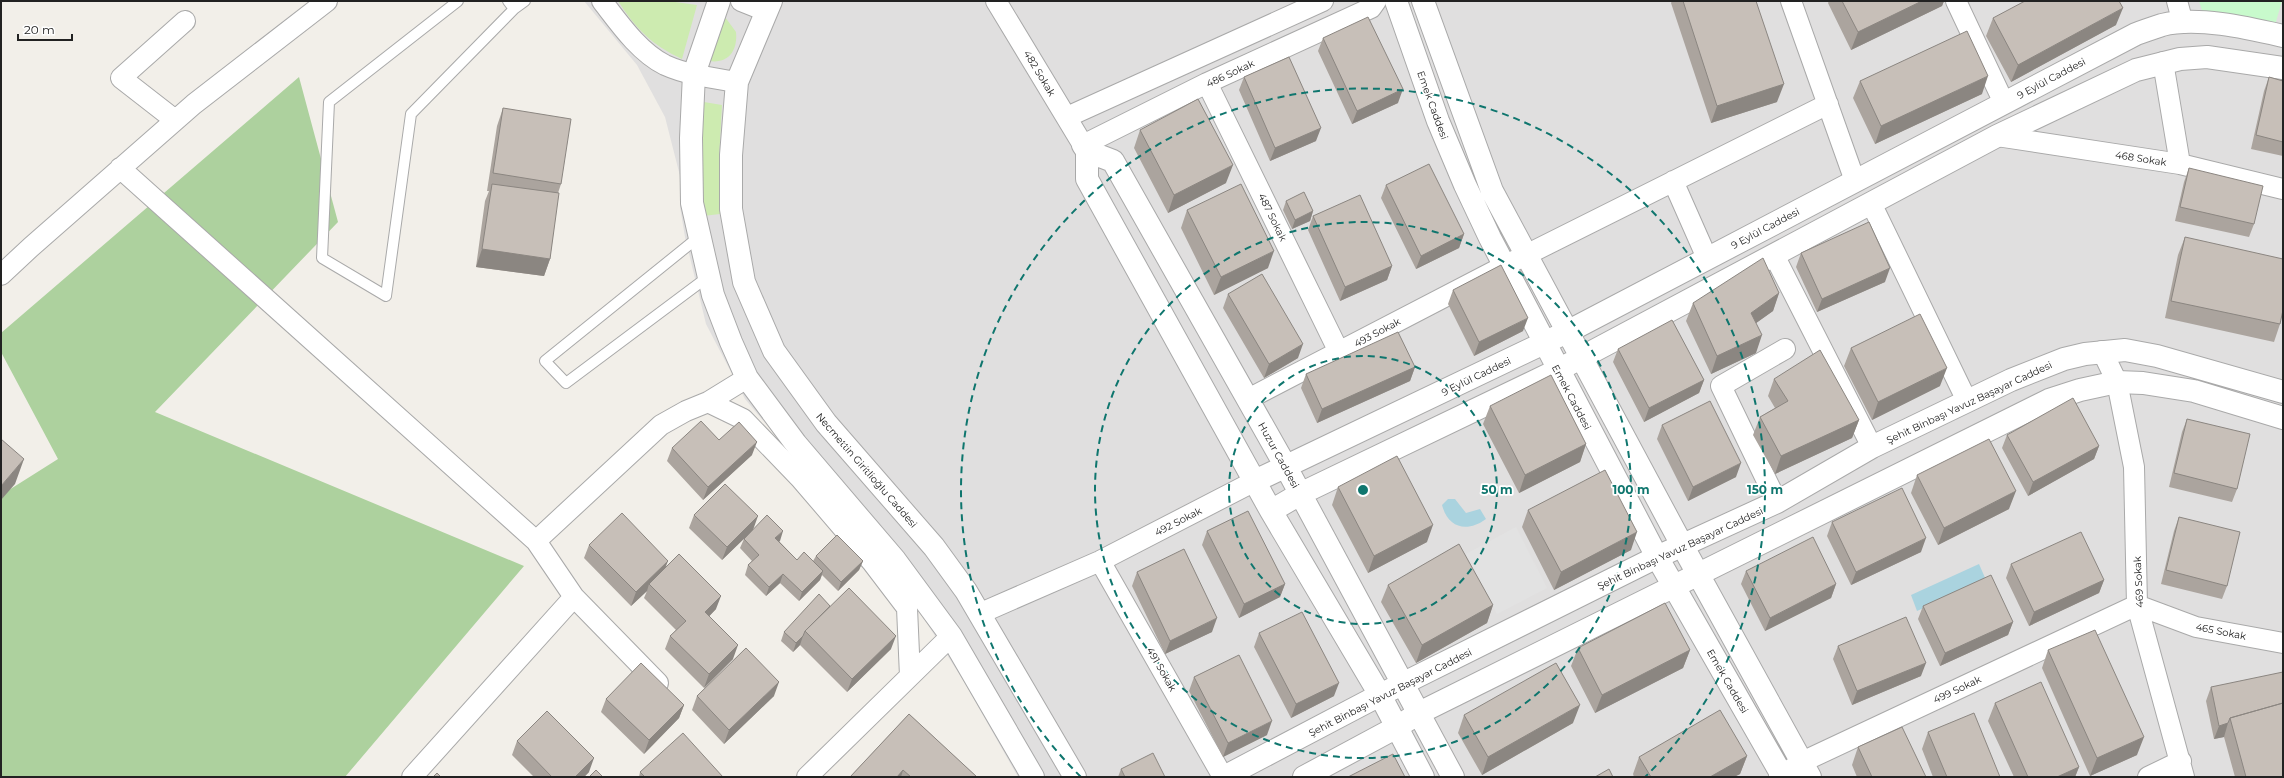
<svg xmlns="http://www.w3.org/2000/svg" width="2284" height="778" font-family="Montserrat,sans-serif">
<style>
.residential{fill:#e0dfdf}
.grass{fill:#cdebb0}
.forest{fill:#add19e}
.park{fill:#c8facc}
.parking{fill:#e2e2e2}
.water{fill:#aad3df}
.lines{fill:none;stroke-linecap:round;stroke-linejoin:round}
.service-casing{stroke:#a9a9a9;stroke-width:12}
.minor-casing{stroke:#a9a9a9;stroke-width:22}
.tertiary-casing{stroke:#a9a9a9;stroke-width:24}
.service{stroke:#fff;stroke-width:10}
.minor{stroke:#fff;stroke-width:20}
.tertiary{stroke:#fff;stroke-width:22}
.wall{fill:#aba49e}
.shaded-wall{fill:#8b8681}
.building{fill:#c7bfb8;stroke:#8b8681}
.ring{fill:none;stroke:#0f766e;stroke-width:2;stroke-dasharray:7 5}
.labels{text-anchor:middle;stroke-width:3.5;stroke-linejoin:round;paint-order:stroke}
.street-label{font-size:10px;fill:#222;stroke:#fff}
.centre{fill:#0f766e;stroke:#fff;stroke-width:2}
.ring-label{font-size:12px;text-anchor:middle;font-weight:bold;fill:#0f766e;stroke:#fff;stroke-width:3.5;stroke-linejoin:round;paint-order:stroke}
</style>
<rect width="100%" height="100%" fill="#f2efe9"/>
<path class="residential" d="M584 1H2283V777H1018L963 680 919 611 887 569 745 399 706 324 685 237 680 207V176L665 117 637 65Z"/>
<path class="grass" d="M618 1H668L697 5 682 59C652 45 636 29 618 1Z
M725 17 736 32C738 51 728 64 709 61Z
M704 102 722 105 719 160 720 214 703 216 701 163Z"/>
<path class="forest" d="M299 77 338 222 155 412 524 566 345 777H1V495L58 459 1 352V333Z"/>
<path class="park" d="M2199 1H2282L2275 25 2203 14Z"/>
<path class="parking" d="M1516 527 1547 588 1497 614 1466 554Z"/>
<path class="water" d="M1448 499H1455L1466 513 1480 509 1486 519C1467 533 1448 528 1442 505Z
M1979 564 1986 580 1917 611 1911 595Z"/>
<g class="lines">
<defs>
<path id="service" d="M458 1 329 102 322 258 386 296 411 114 514 9 525 1
M508 1 514 9
M700 236 545 361 566 383 709 276"/>
<path id="minor" d="M602 1C619 23 639 52 665 65 687 75 713 78 737 82
M741 1 766 11
M996 1 1083 145 1207 83 1371 8 1376 1
M1791 1 1855 181
M1956 1 2004 103
M2177 1 2183 23
M2163 62 2180 164
M1207 83 1339 352
M1067 117 1323 1
M175 120 121 78 185 21
M1997 136 2180 164 2283 189
M120 168 536 541 661 425 686 411 708 402 747 378
M1673 181 1707 258
M1871 203 1967 401
M1774 255 1872 447
M1 275 31 247 194 104 327 1
M2102 351 2117 382 2134 467 2137 605 2184 777
M1248 399 1506 265 1828 104
M708 402 743 419 800 478 872 562 907 608 910 676
M1777 502 1721 386 1785 349
M1100 561 1223 777
M574 597 658 683
M981 613 1100 561 1255 481
M412 777 574 597 536 541
M807 777 951 636
M1779 777 1802 762 2137 605 2196 627 2283 643
M2148 777 2181 761"/>
<path id="tertiary" d="M719 1 694 74 691 138 692 203 713 295 731 342 747 378 796 444 895 560 951 636 1033 777
M771 1 737 82 731 155V209L744 282 774 351 826 423 934 547 966 591 1075 777
M1396 1 1438 121 1465 185 1490 238 1657 557 1783 777
M1423 1 1492 191 1682 545 1810 777
M1083 145 1087 151V179L1271 511 1380 695 1423 777
M1087 151 1113 161 1286 467 1453 777
M1255 481 1569 331 2136 34C2144 31 2153 28 2162 25 2197 16 2248 28 2283 36
M1271 511 1300 494 1558 370 1997 136 2136 70 2180 59 2207 57 2283 68
M1224 777 1380 695 1657 557 1777 502 1872 447 2011 380 2064 359 2085 354 2125 350 2157 356 2283 392
M1304 777 1397 727 1419 713 2049 400 2080 390 2117 382 2143 383 2194 391 2283 418"/>
</defs>
<use href="#service" class="service-casing"/>
<use href="#minor" class="minor-casing"/>
<use href="#tertiary" class="tertiary-casing"/>
<use href="#service" class="service"/>
<use href="#minor" class="minor"/>
<use href="#tertiary" class="tertiary"/>
</g>
<path class="wall" d="M1672 1H1756L1777 102 1711 123 1671 3Z
M1829 1H1944L1942 6 1851 50 1828 3Z
M1993 18 2116 25 2011 82 1986 36Z
M1323 38 1398 103 1352 124 1318 51Z
M1244 77 1316 141 1270 161 1239 90Z
M2269 77 2283 81V156L2251 149 2264 91Z
M1860 81 1982 94 1875 144 1853 98Z
M503 108 561 184 558 193 550 259 544 276 476 267 485 201 489 191H487L497 126Z
M1140 130 1226 183 1168 213 1134 148Z
M2189 168 2254 224 2249 237 2175 221 2184 182Z
M1386 185 1464 234 1459 248 1416 269 1381 198Z
M1286 201 1313 211 1310 221 1292 229 1283 210Z
M1187 210 1268 268 1214 295 1181 228Z
M1313 216 1392 266 1387 280 1340 301 1308 230Z
M2185 237 2280 324 2274 342 2165 318 2178 255Z
M1801 253 1885 282 1817 312 1796 267Z
M1453 290 1523 331 1474 356 1448 304Z
M1779 293 1773 311 1756 323V353L1711 374 1686 321 1693 303Z
M1228 294 1298 358 1264 378 1223 308Z
M1851 348 1940 386 1872 420 1844 366Z
M1618 349 1704 380 1699 393 1644 422 1613 362Z
M1415 367 1410 381 1317 423 1301 388 1306 374Z
M1774 379 1859 420 1852 438 1775 474 1753 435 1760 417 1775 408 1768 396Z
M1490 406 1586 444 1580 462 1519 493 1483 424Z
M2187 419 2237 489 2232 502 2169 487 2182 432Z
M1662 425 1736 477 1688 501 1657 439Z
M2007 435 2099 446 2094 459 2028 496 2002 448Z
M719 440 752 455 703 500 667 461 672 448Z
M1917 475 2009 509 1938 545 1911 493Z
M1338 487 1427 542 1368 573 1332 505Z
M1528 510 1631 550 1554 590 1522 527Z
M694 515 753 530 722 560 689 528Z
M2179 517 2227 586 2222 599 2161 584 2174 531Z
M1832 522 1921 552 1851 585 1827 536Z
M1207 531 1285 584 1280 597 1239 618 1202 545Z
M744 539 780 541H779L797 560 813 561 816 556 863 561 859 570 838 591 822 575 820 580 799 601 780 583 766 596 745 575 748 565 752 561 740 548Z
M589 545 666 567 716 609 709 616 733 659 704 688 665 649 670 636 676 630 644 598 647 591 631 606 584 558Z
M2011 564 2104 580 2099 593 2029 626 2006 578Z
M1746 571 1836 584 1831 598 1765 631 1741 584Z
M1137 572 1212 632 1165 654 1132 586Z
M1388 585 1493 605 1487 623 1416 663 1381 602Z
M830 606 891 649 847 692 800 645 793 652 781 641 784 632Z
M1923 606 2013 622 2008 635 1940 666 1918 619Z
M1259 633 1334 696 1291 718 1254 647Z
M1838 646 1921 676 1852 705 1833 659Z
M1578 648 1690 650 1683 668 1595 713 1571 666Z
M2048 650 2137 755 2090 776 2042 668Z
M1194 677 1267 735 1223 757 1189 691Z
M2211 687 2283 777H2235L2224 737 2214 739 2206 701Z
M697 696H774L724 744 692 710Z
M606 699 684 705 679 718 644 754 601 712Z
M1995 703 2079 767 2075 777H2014L1988 721Z
M909 714 977 777H850Z
M1464 715 1573 723 1482 775 1458 733Z
M1928 732 2000 777H1933L1922 749Z
M517 741 589 772 584 777H534L512 755Z
M1858 747 1926 777H1857L1852 765Z
M1747 756 1740 774 1734 777H1634L1633 774 1639 757Z
M1121 769 1165 777H1118Z
M640 772 723 777H639Z"/>
<path class="shaded-wall" d="M1922 1H1944L1942 6 1851 50 1858 32Z
M2123 8 2116 25 2011 82 2018 65Z
M1988 76 1982 94 1875 144 1881 126Z
M1784 84 1777 102 1711 123 1717 106Z
M1403 89 1398 103 1352 124 1357 111Z
M1321 128 1316 141 1270 161 1275 148Z
M1233 165 1226 183 1168 213 1174 195Z
M1313 211 1310 221 1292 229 1295 220Z
M1464 234 1459 248 1416 269 1421 256Z
M482 249 550 259 544 276 476 267Z
M1274 251 1268 268 1214 295 1221 277Z
M1392 266 1387 280 1340 301 1345 287Z
M1890 268 1885 282 1817 312 1822 299Z
M1779 293 1773 311 1745 331 1751 313Z
M1528 318 1523 331 1474 356 1479 342Z
M1762 335 1756 353 1711 374 1717 356Z
M1303 344 1298 358 1264 378 1269 364Z
M1415 367 1410 381 1317 423 1322 409Z
M1947 368 1940 386 1872 420 1878 402Z
M1704 380 1699 393 1644 422 1649 408Z
M1859 420 1852 438 1775 474 1781 456Z
M757 442 752 455 703 500 708 487Z
M1586 444 1580 462 1519 493 1525 475Z
M2099 446 2094 459 2028 496 2033 482Z
M24 459 15 484 1 500V486Z
M1741 463 1736 477 1688 501 1693 487Z
M2016 491 2009 509 1938 545 1944 528Z
M758 516 753 530 722 560 727 547Z
M1433 525 1427 542 1368 573 1374 556Z
M783 531 780 541 772 547 775 538Z
M1637 532 1631 550 1554 590 1561 572Z
M1926 538 1921 552 1851 585 1856 572Z
M668 561 663 574 649 584 647 591 631 606 636 592Z
M863 561 859 570 838 591 841 582Z
M823 571 820 580 799 601 802 592Z
M783 574 780 583 766 596 769 587Z
M2104 580 2099 593 2029 626 2034 612Z
M1285 584 1280 597 1239 618 1244 604Z
M1836 584 1831 598 1765 631 1770 618Z
M721 596 716 609 700 626 705 612Z
M1493 605 1487 623 1416 663 1422 645Z
M1217 618 1212 632 1165 654 1170 641Z
M2013 622 2008 635 1940 666 1945 653Z
M803 636 800 645 793 652 796 643Z
M896 636 891 649 847 692 852 679Z
M738 645 733 659 704 688 709 674Z
M1690 650 1683 668 1595 713 1602 695Z
M1926 663 1921 676 1852 705 1857 691Z
M779 682 774 696 724 744 729 730Z
M1339 683 1334 696 1291 718 1296 704Z
M684 705 679 718 644 754 649 740Z
M1580 705 1573 723 1482 775 1488 757Z
M1272 721 1267 735 1223 757 1228 743Z
M2228 723 2224 737 2214 739 2219 726Z
M2144 737 2137 755 2090 776 2097 758Z
M1747 756 1740 774 1734 777H1710Z
M594 758 589 772 584 777H575Z
M2079 767 2075 777H2057Z
M903 770 901 777H897Z"/>
<path class="building" d="M1683 1H1756L1784 84 1717 106Z
M1842 1H1922L1858 32Z
M2025 1H2119L2123 8 2018 65 1993 18Z
M1368 17 1403 89 1357 111 1323 38Z
M1967 31 1988 76 1881 126 1860 81Z
M1289 57 1321 128 1275 148 1244 77Z
M2269 77 2283 81V142L2256 135Z
M1198 99 1233 165 1174 195 1140 130Z
M503 108 571 119 561 184 493 173Z
M1429 164 1464 234 1421 256 1386 185Z
M2189 168 2263 186 2254 224 2180 207Z
M492 184 559 193 550 259 482 249Z
M1241 184 1274 251 1221 277 1187 210Z
M1304 192 1313 211 1295 220 1286 201Z
M1360 195 1392 266 1345 287 1313 216Z
M1869 222 1890 268 1822 299 1801 253Z
M2185 237 2283 259V310L2280 324 2171 301Z
M1763 258 1779 293 1751 313 1762 335 1717 356 1693 303Z
M1501 265 1528 318 1479 342 1453 290Z
M1262 274 1303 344 1269 364 1228 294Z
M1920 314 1947 368 1878 402 1851 348Z
M1672 320 1704 380 1649 408 1618 349Z
M1398 332 1415 367 1322 409 1306 374Z
M1820 350 1859 420 1781 456 1760 417 1788 401 1774 379Z
M1551 375 1586 444 1525 475 1490 406Z
M2073 398 2099 446 2033 482 2007 435Z
M1710 401 1741 463 1693 487 1662 425Z
M2187 419 2250 434 2237 489 2174 473Z
M701 421 719 440 739 422 757 442 708 487 672 448Z
M1 439 24 459 1 486Z
M1989 439 2016 491 1944 528 1917 475Z
M1397 456 1433 525 1374 556 1338 487Z
M1605 470 1637 532 1561 572 1528 510Z
M725 484 758 516 727 547 694 515Z
M1902 488 1926 538 1856 572 1832 522Z
M1248 511 1285 584 1244 604 1207 531Z
M622 513 668 561 636 592 589 545Z
M767 515 783 531 775 538 797 560 804 552 823 571 802 592 783 574 769 587 748 565 759 555 744 539Z
M2179 517 2240 532 2227 586 2166 570Z
M2081 532 2104 580 2034 612 2011 564Z
M837 535 863 561 841 582 816 556Z
M1813 537 1836 584 1770 618 1746 571Z
M1459 544 1493 605 1422 645 1388 585Z
M1184 549 1217 618 1170 641 1137 572Z
M679 554 721 596 705 612 738 645 709 674 670 636 686 621 649 584Z
M1991 575 2013 622 1945 653 1923 606Z
M849 588 896 636 852 679 805 631Z
M819 594 830 606 805 631 803 636 796 643 784 632Z
M1665 603 1690 650 1602 695 1578 648Z
M1302 612 1339 683 1296 704 1259 633Z
M1906 617 1926 663 1857 691 1838 646Z
M2095 630 2144 737 2097 758 2048 650Z
M746 648 779 682 729 730 697 696Z
M1239 655 1272 721 1228 743 1194 677Z
M641 663 684 705 649 740 606 699Z
M1556 663 1580 705 1488 757 1464 715Z
M2283 672V703L2230 718 2228 723 2219 726 2211 687Z
M2041 682 2079 767 2057 777H2028L1995 703Z
M2283 703V777H2246L2230 718Z
M1720 710 1747 756 1710 777H1651L1639 757Z
M547 711 594 758 575 777H552L517 741Z
M1974 713 2000 777H1947L1928 732Z
M909 714 977 777H911L903 770 897 777H850Z
M1902 727 1926 777H1872L1858 747Z
M683 733 723 777H645L640 772Z
M1153 753 1165 777H1125L1121 769Z
M1393 754 1405 777H1348Z
M1609 769 1613 777H1595Z
M596 770 603 777H589Z
M437 773 441 777H433Z"/>
<g class="ring">
<circle cx="1363" cy="490" r="134"/>
<circle cx="1363" cy="490" r="268"/>
<path d="M1081 777A402 402 0 1 1 1645 777"/>
</g>
<g class="labels">
<g class="street-label">
<text transform="translate(1040 73) rotate(59)" y="4">482 Sokak</text>
<text transform="translate(1230 73) rotate(-25)" y="4">486 Sokak</text>
<text transform="translate(2051 78) rotate(-28)" y="4">9 Eylül Caddesi</text>
<text transform="translate(1433 105) rotate(70)" y="4">Emek Caddesi</text>
<text transform="translate(2141 158) rotate(9)" y="4">468 Sokak</text>
<text transform="translate(1273 217) rotate(64)" y="4">487 Sokak</text>
<text transform="translate(1765 228) rotate(-28)" y="4">9 Eylül Caddesi</text>
<text transform="translate(1377 332) rotate(-28)" y="4">493 Sokak</text>
<text transform="translate(1476 376) rotate(-26)" y="4">9 Eylül Caddesi</text>
<text transform="translate(1572 397) rotate(62)" y="4">Emek Caddesi</text>
<text transform="translate(1969 402) rotate(-25)" y="4">Şehit Binbaşı Yavuz Başayar Caddesi</text>
<text transform="translate(1279 455) rotate(61)" y="4">Huzur Caddesi</text>
<text transform="translate(867 470) rotate(49)" y="4">Necmettin Giritlioğlu Caddesi</text>
<text transform="translate(1178 521) rotate(-27)" y="4">492 Sokak</text>
<text transform="translate(1680 548) rotate(-25)" y="4">Şehit Binbaşı Yavuz Başayar Caddesi</text>
<text transform="translate(2138 582) rotate(-93)" y="4">469 Sokak</text>
<text transform="translate(2221 631) rotate(11)" y="4">465 Sokak</text>
<text transform="translate(1162 669) rotate(60)" y="4">491 Sokak</text>
<text transform="translate(1728 681) rotate(60)" y="4">Emek Caddesi</text>
<text transform="translate(1957 689) rotate(-25)" y="4">499 Sokak</text>
<text transform="translate(1390 692) rotate(-27)" y="4">Şehit Binbaşı Yavuz Başayar Caddesi</text>
</g>
</g>
<circle cx="1363" cy="490" r="6" class="centre"/>
<g class="ring-label">
<text x="1497" y="494">50 m</text>
<text x="1631" y="494">100 m</text>
<text x="1765" y="494">150 m</text>
</g>
<rect width="2284" height="778" fill="none" stroke="#222222" stroke-width="4"/>
<path d="M18 34v6h54v-6" fill="none" stroke="#222222" stroke-width="2"/>
<text x="24" y="34" font-size="12" fill="#222222" stroke="#ffffff" stroke-width="3" paint-order="stroke">20 m</text>
</svg>
